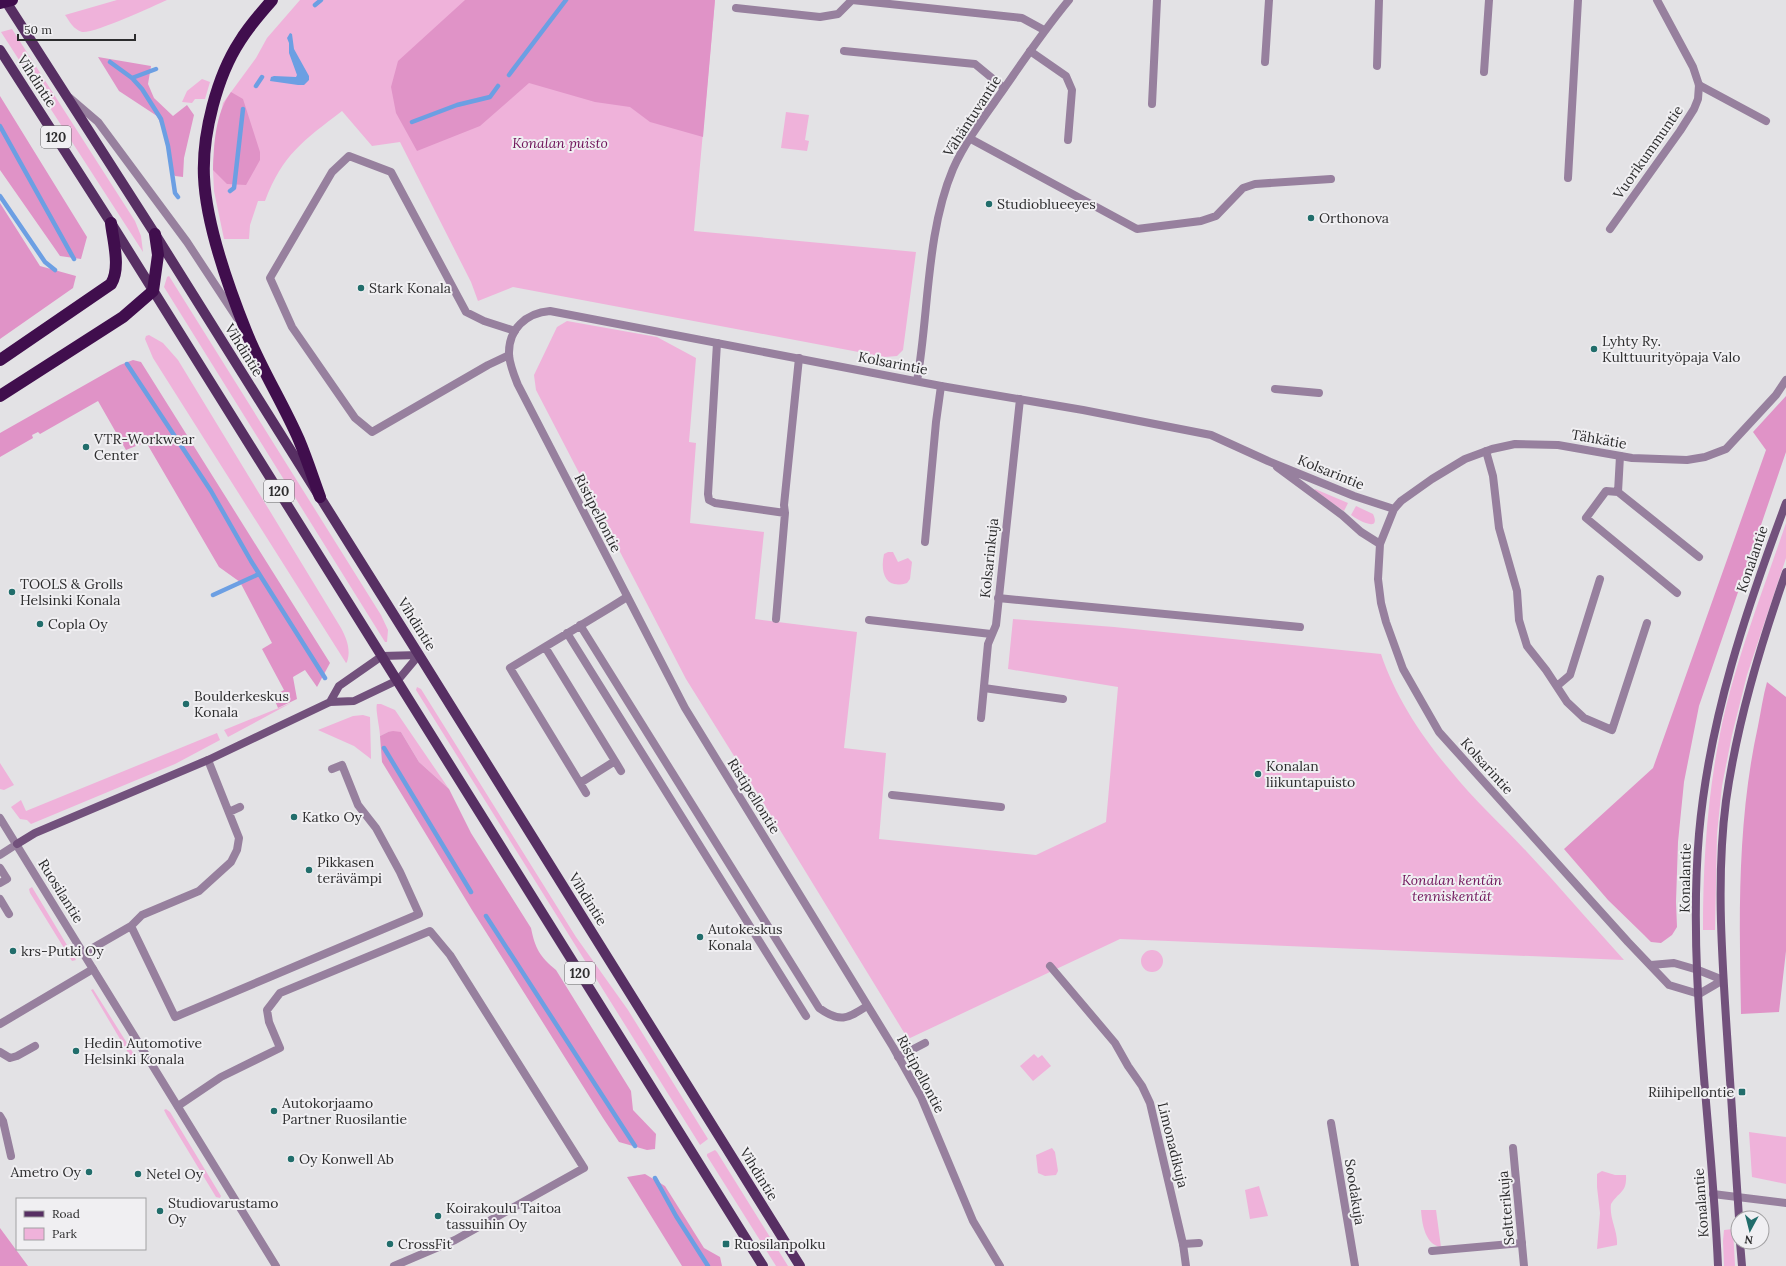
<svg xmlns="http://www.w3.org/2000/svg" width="1786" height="1266" font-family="Lora,serif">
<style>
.green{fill:#efb2da}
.forest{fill:#e093c7}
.water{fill:#6c9fe3}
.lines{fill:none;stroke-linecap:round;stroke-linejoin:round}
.stream{stroke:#6c9fe3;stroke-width:4.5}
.lane{stroke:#97809e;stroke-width:8}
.street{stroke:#97809e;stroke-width:8}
.secondary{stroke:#72517c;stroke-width:8}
.primary{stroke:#572f63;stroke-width:10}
.highway{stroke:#400e4d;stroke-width:12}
.poi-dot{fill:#216d6b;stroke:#f0eff2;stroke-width:1.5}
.labels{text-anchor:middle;stroke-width:4;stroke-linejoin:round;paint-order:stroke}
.shield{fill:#f0eff2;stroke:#676668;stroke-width:1}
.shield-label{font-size:13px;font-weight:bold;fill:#2c2c2d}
.street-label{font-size:14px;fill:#2c2c2d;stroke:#f0eff2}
.park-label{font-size:14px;font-style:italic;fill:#6f145a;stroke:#f0eff2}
.poi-label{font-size:14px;fill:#2c2c2d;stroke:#f0eff2;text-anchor:start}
</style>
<rect width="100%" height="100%" fill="#e3e2e5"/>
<path class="green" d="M117 0H167C154 6 93 34 82 32 73 29 70 22 65 15Z
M300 0H715L694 231 916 252 903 350 897 356 885 357 513 287 478 301 471 282 400 142 372 146 342 111C303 141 283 154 265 201H258L250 225 249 239H224L214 191 213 170 215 141 223 103 256 58 267 38Z
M12 29 135 221 141 236 143 252 1 32Z
M202 79 210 82 205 99H195L192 103 182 102 187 91Z
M786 112 809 115 805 140 809 141 807 151 781 148Z
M169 276 381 615 388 630 387 642H385L164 287 167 277Z
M567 321 657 337 696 358 689 442 696 443 690 523 764 532 755 619 857 632 844 748 886 753 879 839 1036 855 1106 822 1118 687 1008 669 1013 619 1114 627 1381 654C1395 696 1421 736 1450 770 1473 799 1502 825 1527 852 1560 887 1591 924 1624 960L1120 939 908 1039 769 812 686 679 536 390 534 375 557 327Z
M149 335 163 343 178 360 341 628C347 639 351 650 347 662L346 663 153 358 145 339 146 336Z
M1315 489 1348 503 1344 511 1314 491Z
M1356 506 1373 514C1382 534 1356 519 1351 515Z
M1786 523V558L1747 675 1732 735 1722 786 1717 834 1715 930H1703C1703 864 1707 799 1720 734 1734 664 1763 591 1786 523Z
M888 552H893L898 562 908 558 912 562 910 579 907 583C885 590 880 572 884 554Z
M417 687 421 689 576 937 628 1010 708 1139 700 1145 416 690Z
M291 703 228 737 224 730Z
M377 704H381L395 710 449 789 419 762 401 732H388L380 736C380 729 375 709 377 704Z
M363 715 370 717 371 759 354 746 318 730 353 716Z
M217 733 220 740 175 764 31 824 27 820 20 819 11 807 21 800 26 811Z
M0 763 14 785 4 790 0 789Z
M32 887 76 960 72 961 30 893 29 889Z
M1141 961a11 11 0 1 1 22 0a11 11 0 1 1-22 0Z
M93 989 137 1059 133 1061 91 990Z
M1034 1054 1038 1058 1042 1055 1051 1066 1033 1081 1020 1066Z
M166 1109 170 1112 221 1196 220 1198 216 1197 167 1116 164 1110Z
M1749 1132 1786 1137V1184L1752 1177Z
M1052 1148 1055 1152 1058 1171 1056 1175 1045 1176 1038 1173 1036 1155Z
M715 1150 717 1152 788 1266H776L707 1156V1154Z
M1602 1171 1615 1175H1626C1627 1193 1619 1191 1611 1204 1609 1218 1618 1231 1617 1245L1597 1249 1600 1213 1597 1187V1174Z
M1259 1186 1268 1216 1250 1219 1245 1190Z
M1421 1210H1436L1441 1247C1425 1245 1422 1223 1421 1210Z
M1733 1229 1735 1266H1724L1723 1241 1724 1230Z"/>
<path class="forest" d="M465 0H715L703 137 650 122 630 107 595 102 529 83 480 126 417 151 396 113 391 87 398 61Z
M98 57 151 66 148 84 154 98 173 116 187 105 194 115 184 158 183 177 175 176 170 169 168 140 157 116 119 91Z
M231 92 243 99 260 152V160L246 185 227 184 213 170C214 144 215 114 231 92Z
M0 96 87 237 81 259 60 256 0 170Z
M0 203 40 266 76 276 73 288 0 339Z
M133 360 141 362 330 663 317 687 305 670 293 677 297 699 278 708 273 696 284 690 262 649 272 643 240 582 219 567 146 442 126 450 98 401 40 434 38 432 32 435 33 438 0 457V433L120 365Z
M1786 396V452L1699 706 1684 782 1678 842 1676 902 1677 927 1672 935 1661 943 1651 942 1644 935 1608 900 1564 849 1653 768 1766 450 1753 432Z
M1767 682 1786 697V951L1779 1012 1741 1014C1739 918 1737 821 1758 726 1761 711 1763 696 1767 682Z
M393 731 401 732 419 762 449 789 471 833 531 928C535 948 540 957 556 970L631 1091 633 1110 656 1134 655 1149 647 1150 619 1142 603 1118 472 910 382 762 380 736 388 732Z
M645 1174 665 1186 704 1248 720 1257 722 1266H682L627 1177Z
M0 1228 28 1266H0Z"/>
<path class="water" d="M290 33 292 34 294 49 309 76V80L304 85H298L270 81 271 77 274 76 296 77 297 75 289 53V43L287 38Z"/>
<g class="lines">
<path class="stream" d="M315 5 321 0
M110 62 132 78 142 89 161 119 168 146 175 193 178 197
M509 75 566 0
M132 78 156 69
M256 86 262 77
M412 122 457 105 490 97 498 86
M0 126 74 259
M230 191 234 188 243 109
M0 196 45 262 55 270
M127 364 211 491 251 561 325 678
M213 595 259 574
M384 748 471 892
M486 916 635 1146
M655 1178 676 1216 708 1266"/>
<path class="lane" d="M852 0 1022 18 1044 30
M736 8 820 17 838 14 852 0
M844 51 975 64 1004 88
M1030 51 1066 76 1072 90 1068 140
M1265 62 1269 0
M1377 66 1379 0
M1484 72 1489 0
M1699 85 1766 121
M70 98 98 122 187 242 237 318
M1152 104 1157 0
M969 138 1137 229 1201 221 1216 216 1243 188 1255 184 1331 179
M1568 178 1578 0
M717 343 708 494 709 500 715 503 785 513
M509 355 488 365 372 432 355 418 292 327 270 278 332 172 349 156 391 172 466 312 484 321 515 331
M1275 389 1319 393
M1486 451 1493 476 1499 528 1517 591 1519 620 1527 646 1546 670 1567 702 1584 718 1612 730 1647 623
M1620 456 1618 492 1699 557
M1618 492 1606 491 1586 518 1677 593
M925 542 936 422 941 386
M998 598 1300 627
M776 619 785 513 784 505 799 358
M869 620 991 634
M580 625 819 1008C840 1023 847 1019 867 1006
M567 633 806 1016
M545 647 615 761 580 783 510 668 611 607 627 597
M1557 686 1570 675 1600 579
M984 688 1063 699
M615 761 621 771
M580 783 586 793
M892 795 1001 807
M229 812 240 807
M0 899 9 914
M131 926 175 1017 419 914 400 872 376 828 358 805 342 765 332 769
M84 953 131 926 142 915 199 891 231 862 237 850 239 838 208 760
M0 1024 93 969
M0 1052 10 1058 17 1056 35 1046
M898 1057 925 1043
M178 1106 221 1077 280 1048 269 1022 267 1010 280 993 430 931 450 955 584 1168 455 1240 394 1266
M0 1116 3 1121 11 1156
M1183 1244 1199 1243
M1432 1251 1522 1243"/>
<path class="street" d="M1610 229 1680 131 1694 109 1698 99 1699 85 1693 67 1657 0
M917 381C929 313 926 233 953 169 965 142 984 117 1001 93 1023 61 1044 30 1069 0
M1277 467 1342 515 1361 532 1380 544
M981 718 988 644 996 625 1020 399
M0 818 276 1266
M0 855 17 844
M0 868 7 879 0 883
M1651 965 1674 963 1698 970 1723 980
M1050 966 1115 1043 1128 1066 1142 1086 1150 1103 1183 1244 1186 1266
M1723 980 1699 994 1669 985 1628 942 1439 732 1403 669 1386 622 1381 603 1378 579 1380 544 1394 509 1401 501 1432 479 1465 459 1492 449 1515 444 1558 445 1632 458 1687 460 1705 457 1726 449 1776 395 1786 380
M1331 1123 1355 1266
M1513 1148 1524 1266
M1713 1194 1786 1203
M1000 1266 973 1221 921 1097 893 1047 685 708 518 385C514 375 510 366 509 355 508 329 526 313 550 311L941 386 1083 410 1211 435 1268 461 1354 496 1394 509"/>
<path class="secondary" d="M330 702 339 686 382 656 419 655
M17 844 35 833 208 760 330 702 354 701 398 680 419 655
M1739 1218C1735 1157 1731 1095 1727 1034 1722 957 1716 878 1726 801 1737 723 1760 647 1786 572
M1740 1242 1742 1266
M1718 1266C1712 1124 1687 976 1699 834 1709 720 1746 610 1786 503"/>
<path class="primary" d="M5 0 155 234 419 655 800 1266
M0 50 111 223 763 1266"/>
<path class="highway" d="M272 0C261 13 249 26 240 41 217 76 202 134 204 177 206 225 228 286 246 331 261 369 283 403 299 440 307 459 313 478 320 497
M0 3 12 0
M0 360 111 284C121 268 113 241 111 223
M0 396 123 317 153 291 158 255 155 234"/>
</g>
<g class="poi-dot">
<circle cx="989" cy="204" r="4"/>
<circle cx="1311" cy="218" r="4"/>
<circle cx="361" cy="288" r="4"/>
<circle cx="1594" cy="349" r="4"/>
<circle cx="86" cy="447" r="4"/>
<circle cx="12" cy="592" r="4"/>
<circle cx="40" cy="624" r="4"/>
<circle cx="186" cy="704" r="4"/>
<circle cx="1258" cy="774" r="4"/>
<circle cx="294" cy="817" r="4"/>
<circle cx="309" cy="870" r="4"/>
<circle cx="700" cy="937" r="4"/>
<circle cx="13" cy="951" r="4"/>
<circle cx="76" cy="1051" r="4"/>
<rect x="1738" y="1088" width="8" height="8" rx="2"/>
<circle cx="274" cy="1111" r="4"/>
<circle cx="291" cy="1159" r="4"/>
<circle cx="89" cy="1172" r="4"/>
<circle cx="138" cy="1174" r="4"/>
<circle cx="160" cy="1211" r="4"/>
<circle cx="438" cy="1216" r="4"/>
<circle cx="390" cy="1244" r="4"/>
<rect x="722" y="1240" width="8" height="8" rx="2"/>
</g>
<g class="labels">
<g class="shield">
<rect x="41" y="126" width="30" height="22" rx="3"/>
<rect x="264" y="480" width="30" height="22" rx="3"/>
<rect x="565" y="962" width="30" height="22" rx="3"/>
</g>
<g class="shield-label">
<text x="56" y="142">120</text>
<text x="279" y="496">120</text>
<text x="580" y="978">120</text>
</g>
<g class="street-label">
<text transform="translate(37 81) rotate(57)" y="5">Vihdintie</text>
<text transform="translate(972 116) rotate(-57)" y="5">Vähäntuvantie</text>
<text transform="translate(1648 152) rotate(-55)" y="5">Vuorikummuntie</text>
<text transform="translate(244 350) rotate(58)" y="5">Vihdintie</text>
<text transform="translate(893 363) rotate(11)" y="5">Kolsarintie</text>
<text transform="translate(1599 439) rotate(10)" y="5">Tähkätie</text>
<text transform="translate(1331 472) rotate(22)" y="5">Kolsarintie</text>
<text transform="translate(598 513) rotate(63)" y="5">Ristipellontie</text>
<text transform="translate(989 558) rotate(-84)" y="5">Kolsarinkuja</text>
<text transform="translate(1752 559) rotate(-71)" y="5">Konalantie</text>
<text transform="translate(417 624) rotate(58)" y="5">Vihdintie</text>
<text transform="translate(1487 766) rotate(48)" y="5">Kolsarintie</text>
<text transform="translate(754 796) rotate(58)" y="5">Ristipellontie</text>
<text transform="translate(1685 878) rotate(-89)" y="5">Konalantie</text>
<text transform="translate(61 891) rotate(58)" y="5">Ruosilantie</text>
<text transform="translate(588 899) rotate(58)" y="5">Vihdintie</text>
<text transform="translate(921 1074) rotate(62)" y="5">Ristipellontie</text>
<text transform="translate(1173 1145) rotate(76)" y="5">Limonadikuja</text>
<text transform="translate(759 1174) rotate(58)" y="5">Vihdintie</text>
<text transform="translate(1355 1192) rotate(81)" y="5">Soodakuja</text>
<text transform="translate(1701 1203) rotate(-94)" y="5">Konalantie</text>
<text transform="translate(1506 1208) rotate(-95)" y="5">Seltterikuja</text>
</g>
<g class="park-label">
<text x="560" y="148">Konalan puisto</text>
<text x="1452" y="885">Konalan kentän<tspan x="1452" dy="16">tenniskentät</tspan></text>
</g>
<g class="poi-label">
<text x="997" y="209">Studioblueeyes</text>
<text x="1319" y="223">Orthonova</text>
<text x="369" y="293">Stark Konala</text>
<text x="1602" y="346">Lyhty Ry.<tspan x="1602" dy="16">Kulttuurityöpaja Valo</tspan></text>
<text x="94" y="444">VTR-Workwear<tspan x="94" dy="16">Center</tspan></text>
<text x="20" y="589">TOOLS &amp; Grolls<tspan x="20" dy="16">Helsinki Konala</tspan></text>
<text x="48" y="629">Copla Oy</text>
<text x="194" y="701">Boulderkeskus<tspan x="194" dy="16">Konala</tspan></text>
<text x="1266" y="771">Konalan<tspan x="1266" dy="16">liikuntapuisto</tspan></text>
<text x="302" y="822">Katko Oy</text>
<text x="317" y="867">Pikkasen<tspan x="317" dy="16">terävämpi</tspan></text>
<text x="708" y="934">Autokeskus<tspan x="708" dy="16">Konala</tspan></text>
<text x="21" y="956">krs-Putki Oy</text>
<text x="84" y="1048">Hedin Automotive<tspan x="84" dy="16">Helsinki Konala</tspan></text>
<text x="1734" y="1097" text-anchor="end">Riihipellontie</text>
<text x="282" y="1108">Autokorjaamo<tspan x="282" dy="16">Partner Ruosilantie</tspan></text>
<text x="299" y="1164">Oy Konwell Ab</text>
<text x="81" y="1177" text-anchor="end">Ametro Oy</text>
<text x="146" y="1179">Netel Oy</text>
<text x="168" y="1208">Studiovarustamo<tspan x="168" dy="16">Oy</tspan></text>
<text x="446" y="1213">Koirakoulu Taitoa<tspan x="446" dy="16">tassuihin Oy</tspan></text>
<text x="398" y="1249">CrossFit</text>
<text x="734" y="1249">Ruosilanpolku</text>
</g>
</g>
<rect x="16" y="1198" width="130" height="52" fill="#f0eff2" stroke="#a2a1a3"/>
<rect x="24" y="1211" width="20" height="6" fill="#572f63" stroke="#a2a1a3"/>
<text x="52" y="1218" font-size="12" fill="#2c2c2d">Road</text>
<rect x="24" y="1228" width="20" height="12" fill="#efb2da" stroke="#a2a1a3"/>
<text x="52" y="1238" font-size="12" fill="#2c2c2d">Park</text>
<g transform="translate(1750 1230) rotate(187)"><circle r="19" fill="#f0eff2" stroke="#a2a1a3"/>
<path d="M0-3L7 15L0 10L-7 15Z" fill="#216d6b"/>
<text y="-6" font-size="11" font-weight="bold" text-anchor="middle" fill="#2c2c2d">N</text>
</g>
<path d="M18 34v6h117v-6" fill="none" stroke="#2c2c2d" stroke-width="2"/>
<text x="24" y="34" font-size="12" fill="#2c2c2d" stroke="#f0eff2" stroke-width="3" paint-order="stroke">50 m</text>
</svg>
